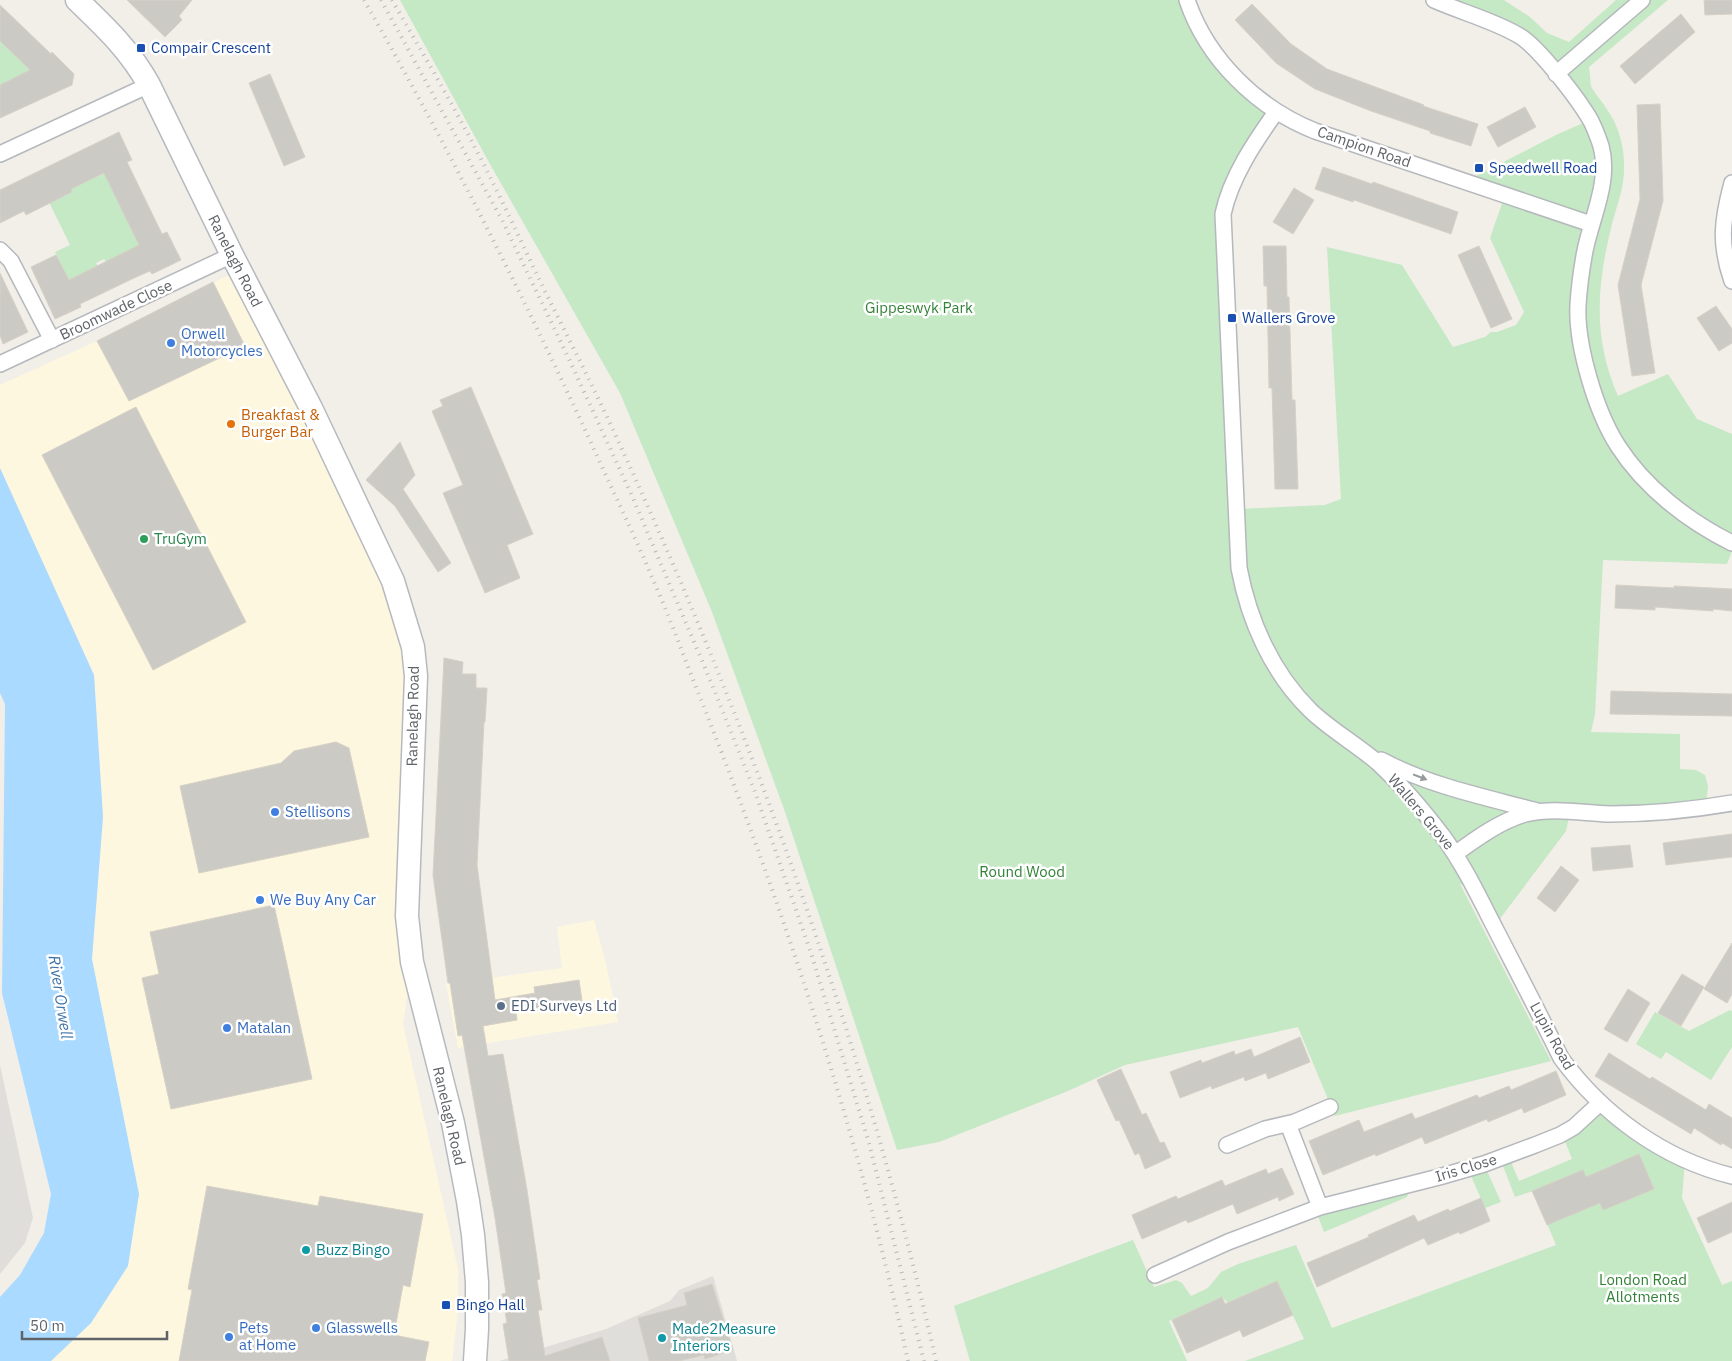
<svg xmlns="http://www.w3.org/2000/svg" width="1732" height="1361" font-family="'IBM Plex Sans',sans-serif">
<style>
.commercial{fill:#fef7e0}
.industrial{fill:#e0deda}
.green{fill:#c5e8c5}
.water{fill:#aadaff}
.building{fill:#cccac5;stroke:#d6d1c6}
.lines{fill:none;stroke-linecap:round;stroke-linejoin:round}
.minor-casing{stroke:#b5b8bc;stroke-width:18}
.secondary-casing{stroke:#b6babf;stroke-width:25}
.minor{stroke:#fff;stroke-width:15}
.secondary{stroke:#fff;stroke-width:22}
.rail{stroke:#b6b7b8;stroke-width:4;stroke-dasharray:1 6;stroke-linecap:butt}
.oneway{fill:#979a9d}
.transit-dot{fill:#1a4fb4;stroke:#fff;stroke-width:2}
.shop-dot{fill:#3f7fe0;stroke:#fff;stroke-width:2}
.food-dot{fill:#e8710a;stroke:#fff;stroke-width:2}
.leisure-dot{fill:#2e9e5b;stroke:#fff;stroke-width:2}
.service-dot{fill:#5c6f8a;stroke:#fff;stroke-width:2}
.culture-dot{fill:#0f9aa8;stroke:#fff;stroke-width:2}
.labels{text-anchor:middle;stroke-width:5;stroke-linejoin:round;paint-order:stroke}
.transit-label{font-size:15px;fill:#164399;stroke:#fff;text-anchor:start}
.street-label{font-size:15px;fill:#5f6368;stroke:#fff}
.park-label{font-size:15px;fill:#348238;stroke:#fff}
.shop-label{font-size:15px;fill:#366cbe;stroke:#fff;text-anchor:start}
.food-label{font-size:15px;fill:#c56008;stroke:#fff;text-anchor:start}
.leisure-label{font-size:15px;fill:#27864d;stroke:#fff;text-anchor:start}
.service-label{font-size:15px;fill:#4e5e75;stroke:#fff;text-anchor:start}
.culture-label{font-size:15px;fill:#0d838f;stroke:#fff;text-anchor:start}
.water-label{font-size:16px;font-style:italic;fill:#4174aa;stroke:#fff}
</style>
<rect width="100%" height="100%" fill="#f1efe8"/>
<path class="commercial" d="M239 270 413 647 412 962 403 1024 458 1269V1312L452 1361H51L91 1323 139 1194 92 959 103 817 94 675 0 468V385L97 341Z
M594 920 606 964 618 1022 458 1048 446 984 562 968 557 927Z"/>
<path class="industrial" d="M0 1065 33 1218 25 1243 0 1274Z
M713 1276 737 1361H499L606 1329 670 1301 679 1290Z"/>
<path class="green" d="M400 0H1187L1196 24 1276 112 1230 190 1236 509 1325 505 1341 499 1327 247 1402 265 1453 347 1485 337 1491 332H1497L1516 325 1524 312 1490 238 1505 195 1470 183 1476 176 1556 135 1590 120 1538 52 1434 0H1504L1530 17 1547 33 1569 42 1616 0H1668L1589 67C1590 73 1590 80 1591 86 1594 93 1602 101 1606 108 1618 124 1624 145 1624 165 1625 186 1617 205 1612 224 1597 284 1592 337 1618 396L1668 374 1697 419 1732 434V551L1727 564 1603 560 1595 714 1591 732 1680 734V769L1696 770 1705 775 1708 786 1706 807 1570 812 1566 831 1499 920 1476 889 1460 884 1551 1061 1335 1116 1298 1027 1125 1065 1068 1091 939 1142 897 1150 784 809 712 612 620 393 486 157Z
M0 41 33 73C23 76 5 78 0 88Z
M105 173 139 245 106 262 104 259 96 263 98 266 69 280 55 252 70 245 48 200 65 196 72 192 71 189Z
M1730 1010 1732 1011V1047L1711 1080 1666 1052 1661 1059 1636 1044 1655 1012 1689 1031Z
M1600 1103 1685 1161 1682 1198 1722 1285 1732 1281V1361H1245L1304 1339 1277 1281 1228 1303 1222 1297 1169 1321 1187 1361H970L954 1306 1133 1240 1154 1287 1176 1280 1182 1283 1191 1296 1208 1288 1221 1272 1238 1264 1296 1245 1332 1328 1556 1245 1533 1191 1515 1197 1500 1158 1508 1155 1519 1181 1572 1159 1562 1134Z
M1484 1164 1501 1202 1485 1208 1468 1169Z
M1412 1184 1407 1197 1324 1232 1315 1208Z"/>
<path class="water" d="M0 468 94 675 103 817 92 959 139 1194 128 1266 91 1323 51 1361H0V1297L20 1275 44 1233 51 1194 2 993 5 704 0 693Z"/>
<path class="building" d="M127 0H192L179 16 182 20 165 37Z
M1704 0H1732V14L1705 15Z
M1252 4 1291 44 1327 69 1424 105 1423 106 1478 124 1471 146 1430 133V131L1371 111 1315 89 1276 63 1235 20Z
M0 5 51 54 52 52 74 74 72 85 0 118V85L30 70 0 41Z
M1681 14 1695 32 1635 84 1620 66Z
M270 74 305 157 284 166 249 83Z
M1660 104 1663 201 1641 285 1655 373 1632 376 1618 285 1640 199 1637 105Z
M1525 107 1536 127 1498 147 1487 127Z
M119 132 132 160 127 162 162 234 167 232 181 260 152 274 150 271 134 278 80 304 81 307 55 319 31 267 56 255 69 280 139 245 104 173 71 189 72 192 26 215 24 211 0 223V190Z
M1323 167 1372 184 1373 182 1458 212 1451 234 1354 200 1353 202 1315 189Z
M1294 188 1314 200 1293 234 1273 222Z
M1263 246H1286L1287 297H1289L1292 400H1295L1298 489H1275L1272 388H1269L1267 286H1264Z
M1479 246 1512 319 1491 328 1458 255Z
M0 273 28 332 3 344 0 335Z
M213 282 245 346 129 401 97 341Z
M1716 306 1732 329V343L1719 351 1697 318Z
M471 387 533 534 507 545 520 578 485 593 443 493 463 485 432 411 443 406 440 400Z
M136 407 246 622 153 670 42 455Z
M400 442 415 475 403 489 451 563 438 572 395 506 366 480Z
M1616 585 1674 588V586L1732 589V611L1713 609V611L1655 607V610L1615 608Z
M444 658 463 662 462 674H476V688H487L485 722H484L477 865 495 1000 535 993 534 987 579 980 582 1001 516 1012 517 1020 483 1026 488 1056 503 1054 527 1190 540 1279 537 1280 542 1310H538L545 1356 602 1337 610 1361H509L503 1324 507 1323 502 1294 506 1293 495 1218 462 1035 458 1036 450 983H448L433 875Z
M1611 691 1732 694V716L1610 714Z
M336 742 349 748 369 837 199 873 180 786 281 763 294 751Z
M1732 834V857L1666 865 1663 843Z
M1630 845 1633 867 1593 871 1591 848Z
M1561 866 1579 880 1555 912 1537 898Z
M274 905 312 1079 171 1109 142 978 159 974 150 932Z
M1732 943V994L1727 1003 1704 989Z
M1682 974 1704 987 1681 1026 1658 1013Z
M1628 989 1650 1003 1627 1042 1604 1029Z
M1300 1037 1310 1062 1268 1079 1266 1073 1245 1081 1244 1077 1212 1089 1211 1086 1180 1098 1170 1072 1201 1060 1202 1063 1234 1051 1235 1055 1251 1049 1254 1057Z
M1609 1053 1650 1079 1652 1077 1706 1110 1709 1104 1732 1118V1149L1722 1143 1721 1145 1694 1128 1691 1134 1595 1076Z
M1121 1069 1142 1115 1146 1113 1160 1143 1164 1142 1171 1157 1145 1169 1139 1153 1135 1155 1119 1120 1116 1121 1097 1080Z
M1556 1071 1566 1095 1524 1113 1522 1108 1488 1122 1487 1119 1425 1144 1422 1137 1376 1156 1375 1154 1323 1175 1309 1141 1359 1120 1364 1132 1412 1113 1415 1119 1477 1095 1479 1098 1509 1086 1511 1090Z
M1639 1154 1654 1189 1603 1210 1600 1203 1547 1225 1532 1191 1583 1170 1586 1177Z
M1282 1168 1294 1194 1279 1201 1278 1197 1237 1214 1233 1204 1188 1223 1186 1220 1142 1239 1132 1215 1176 1196 1178 1199 1222 1180 1225 1186 1266 1169 1268 1174Z
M207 1186 318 1206 320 1196 423 1214 410 1287 403 1285 394 1335 429 1342 425 1361H179L192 1290 188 1289Z
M1481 1198 1490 1221 1460 1234 1459 1232 1428 1245 1424 1238 1317 1287 1307 1263 1369 1237 1368 1235 1414 1215 1418 1222 1448 1209 1450 1211Z
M1732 1202V1232L1708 1243 1697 1218Z
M1277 1281 1293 1315 1243 1337 1240 1330 1187 1353 1172 1320 1222 1297 1225 1304Z
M712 1284 733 1350 705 1359 704 1355 679 1361H649L638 1318 687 1305 684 1293Z"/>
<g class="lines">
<defs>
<path id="minor" d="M1187 0C1207 59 1257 108 1315 131L1591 224
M1434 0C1461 12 1492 20 1518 35 1538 46 1579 100 1591 121 1595 129 1598 137 1601 146 1611 183 1590 220 1584 256 1581 273 1579 289 1578 305 1576 345 1596 412 1618 446 1645 488 1688 521 1732 543
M1556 74 1642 0
M1276 112C1254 143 1231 177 1223 214L1239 568C1249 621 1272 673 1311 711 1331 730 1356 744 1377 762 1401 784 1422 809 1442 835 1464 865 1479 897 1496 930 1518 973 1540 1015 1561 1058 1603 1115 1663 1159 1732 1176
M0 154 149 85
M1732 183C1722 220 1719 244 1732 281
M0 250 11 261 52 340
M0 364 232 255
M1381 760C1430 786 1485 797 1537 811
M1455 854C1477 838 1499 822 1525 814 1553 807 1582 813 1610 814 1651 814 1692 810 1732 803
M1288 1124 1320 1207
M1227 1145 1265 1129 1295 1122 1330 1107
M1155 1275 1228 1242 1320 1207 1439 1177 1484 1164 1535 1145 1560 1135 1574 1127 1600 1103"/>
<path id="secondary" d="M77 0C105 27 130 50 149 85L232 255 311 408 393 581 413 647 416 676 407 916 412 962 453 1123 468 1201 473 1235 477 1282V1329L475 1361"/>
</defs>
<use href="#minor" class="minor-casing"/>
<use href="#secondary" class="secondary-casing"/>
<use href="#minor" class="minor"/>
<use href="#secondary" class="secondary"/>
<path class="rail" d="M364 0C447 145 523 295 593 447 613 492 635 536 654 582 670 618 683 655 698 692 784 909 858 1132 908 1361
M381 0 502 220 568 357 632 496 711 682 755 792 811 953 869 1143 924 1361
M392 0C419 47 447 94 472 142 496 187 518 235 540 281 565 332 591 382 615 434 752 731 864 1042 936 1361"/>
</g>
<defs><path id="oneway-solid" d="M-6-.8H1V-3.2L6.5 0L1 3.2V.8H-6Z" transform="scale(1.25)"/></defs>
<use class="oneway" href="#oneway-solid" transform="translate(1420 777) rotate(21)"/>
<g class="transit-dot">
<rect x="136" y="43" width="10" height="10" rx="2.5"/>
<rect x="1474" y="163" width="10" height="10" rx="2.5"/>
<rect x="1227" y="313" width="10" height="10" rx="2.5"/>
<rect x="441" y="1300" width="10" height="10" rx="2.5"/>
</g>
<g class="shop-dot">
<circle cx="171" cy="343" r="5"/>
<circle cx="275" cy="812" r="5"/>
<circle cx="260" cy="900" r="5"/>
<circle cx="227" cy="1028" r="5"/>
<circle cx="316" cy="1328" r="5"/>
<circle cx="229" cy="1337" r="5"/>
</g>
<circle class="food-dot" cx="231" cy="424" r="5"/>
<circle class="leisure-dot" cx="144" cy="539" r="5"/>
<circle class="service-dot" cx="501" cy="1006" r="5"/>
<g class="culture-dot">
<circle cx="306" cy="1250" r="5"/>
<circle cx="662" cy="1338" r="5"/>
</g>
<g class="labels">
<g class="transit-label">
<text x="151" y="53">Compair Crescent</text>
<text x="1489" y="173">Speedwell Road</text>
<text x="1242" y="323">Wallers Grove</text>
<text x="456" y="1310">Bingo Hall</text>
</g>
<g class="street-label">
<text transform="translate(1364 147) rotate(19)" y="5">Campion Road</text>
<text transform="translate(235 261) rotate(63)" y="5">Ranelagh Road</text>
<text transform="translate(116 310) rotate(-25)" y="5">Broomwade Close</text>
<text transform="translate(413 716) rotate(-89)" y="5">Ranelagh Road</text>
<text transform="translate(1421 812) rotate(50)" y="5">Wallers Grove</text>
<text transform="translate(1552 1036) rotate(61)" y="5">Lupin Road</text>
<text transform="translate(449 1116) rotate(77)" y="5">Ranelagh Road</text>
<text transform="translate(1466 1168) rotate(-17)" y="5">Iris Close</text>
</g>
<g class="park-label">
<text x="919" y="313">Gippeswyk Park</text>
<text x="1022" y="877">Round Wood</text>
<text x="1643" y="1285">London Road<tspan x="1643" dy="17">Allotments</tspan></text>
</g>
<g class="shop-label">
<text x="181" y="339">Orwell<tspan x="181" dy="17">Motorcycles</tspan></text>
<text x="285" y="817">Stellisons</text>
<text x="270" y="905">We Buy Any Car</text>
<text x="237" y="1033">Matalan</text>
<text x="239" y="1333">Pets<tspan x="239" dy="17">at Home</tspan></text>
<text x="326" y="1333">Glasswells</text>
</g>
<g class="food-label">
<text x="241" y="420">Breakfast &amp;<tspan x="241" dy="17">Burger Bar</tspan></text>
</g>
<g class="leisure-label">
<text x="154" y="544">TruGym</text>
</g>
<g class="service-label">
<text x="511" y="1011">EDI Surveys Ltd</text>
</g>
<g class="culture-label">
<text x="316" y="1255">Buzz Bingo</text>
<text x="672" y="1334">Made2Measure<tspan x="672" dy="17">Interiors</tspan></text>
</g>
<g class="water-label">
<text transform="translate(61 997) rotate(81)" y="6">River Orwell</text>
</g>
</g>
<path d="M22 1331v8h145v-8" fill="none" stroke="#5f6368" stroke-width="2.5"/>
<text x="30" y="1331" font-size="15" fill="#5f6368" stroke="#ffffff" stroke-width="4" paint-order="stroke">50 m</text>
</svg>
